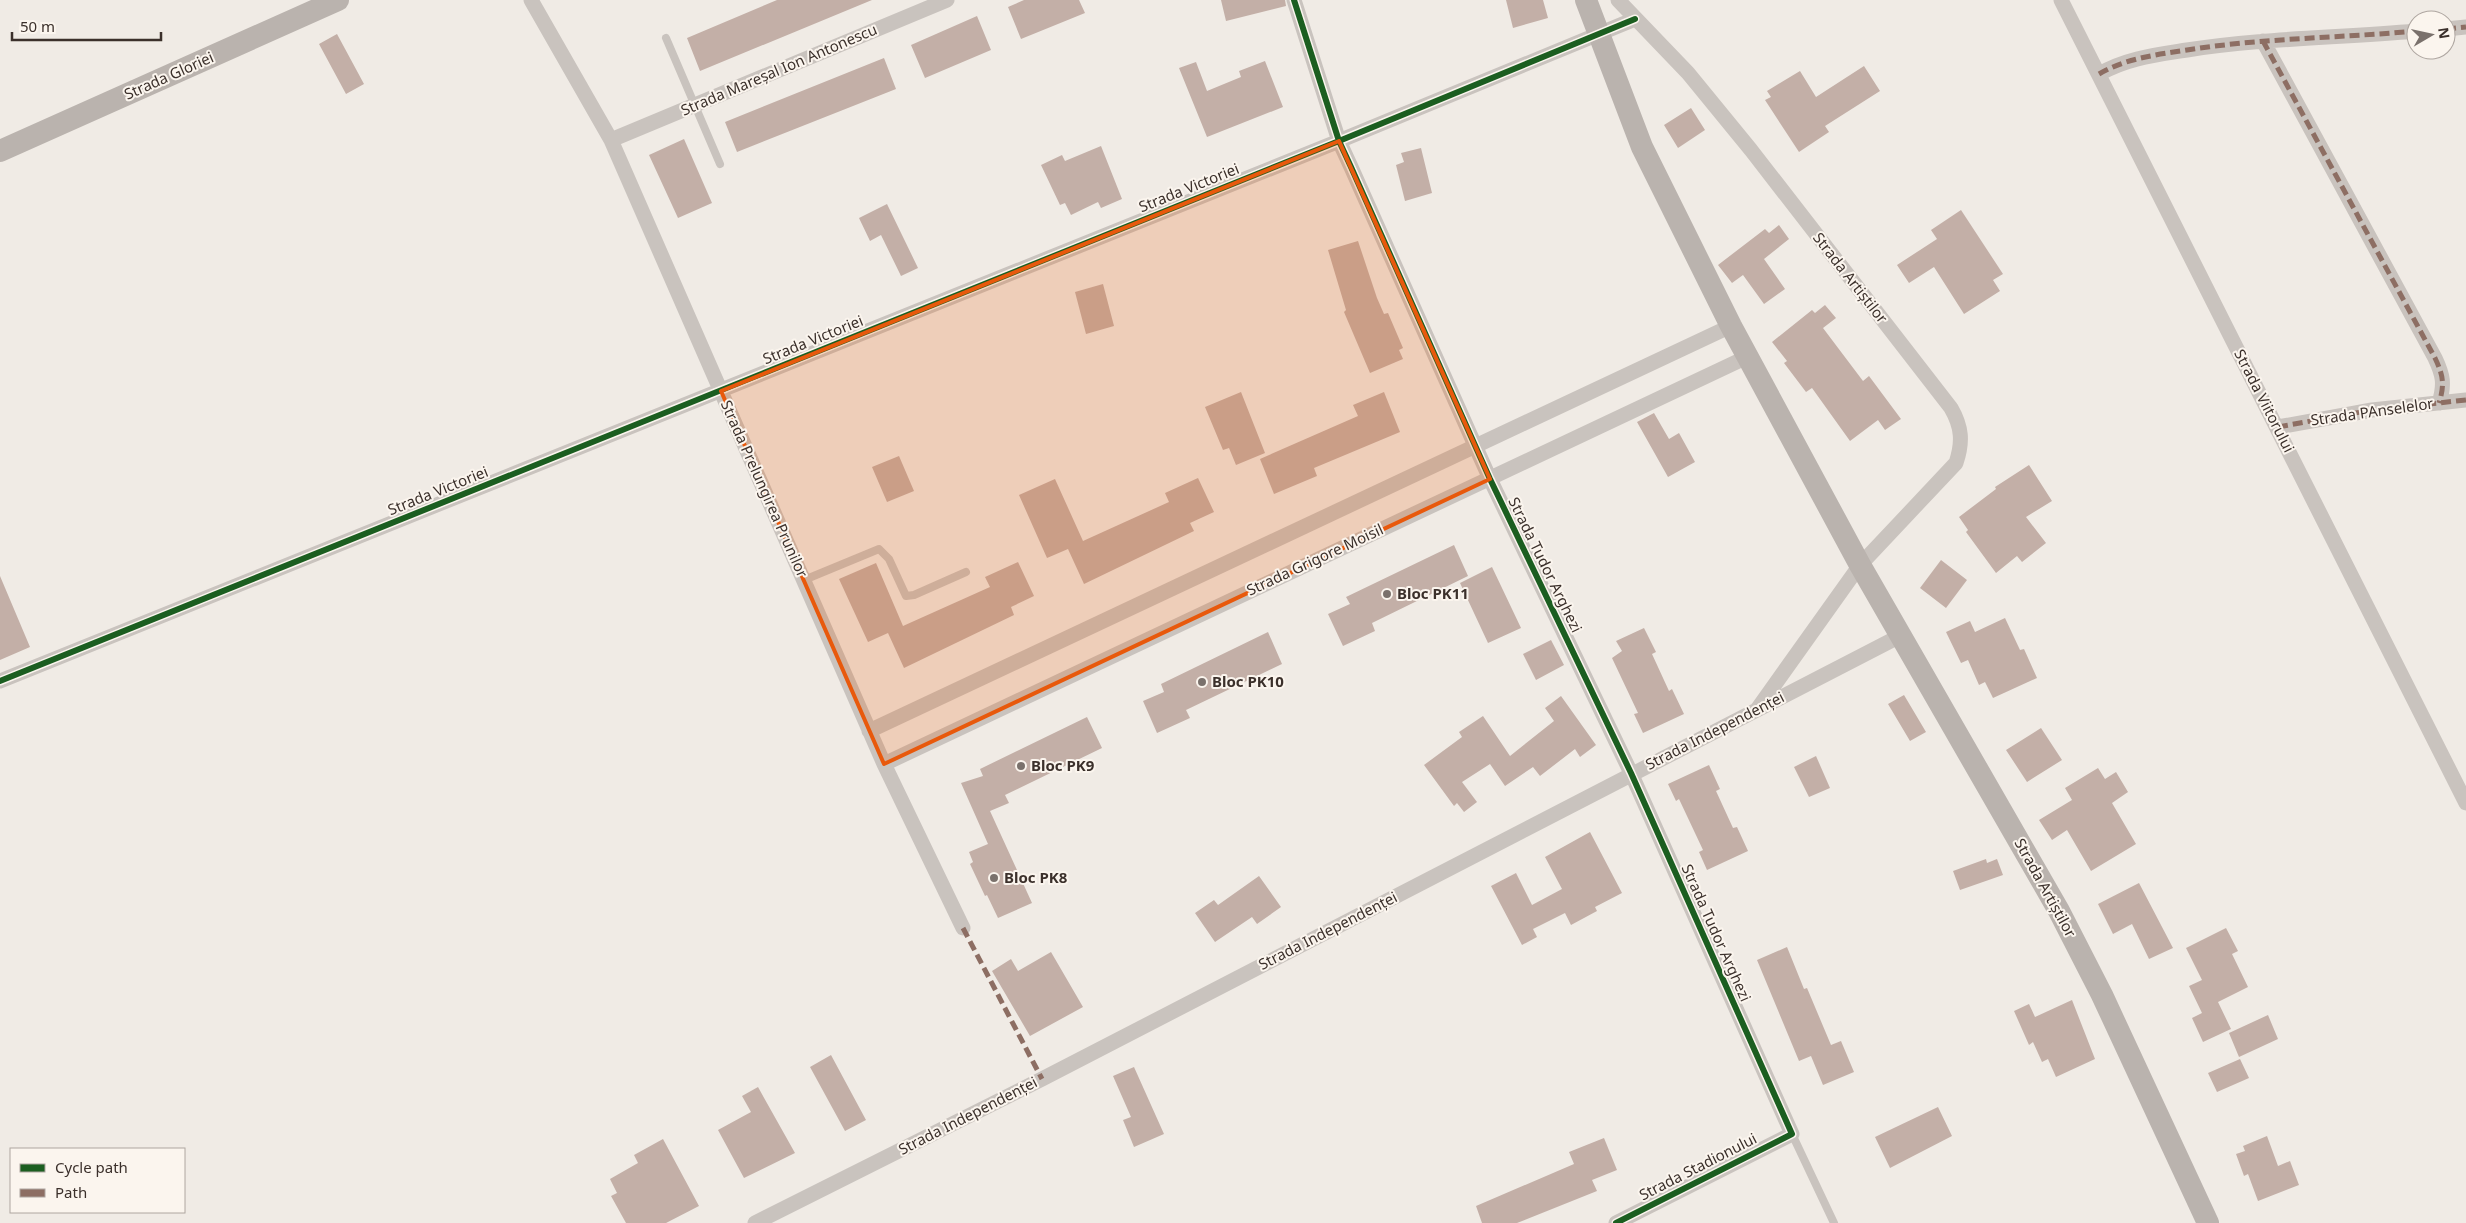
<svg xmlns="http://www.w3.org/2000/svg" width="2466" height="1223" font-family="'Noto Sans',sans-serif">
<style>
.building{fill:#c3afa7}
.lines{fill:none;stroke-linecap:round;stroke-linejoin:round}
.lane{stroke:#c9c3be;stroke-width:8}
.street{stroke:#c9c3be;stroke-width:15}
.secondary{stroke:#bab3ae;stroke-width:22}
.quiet{stroke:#8d6e63;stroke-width:5;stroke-dasharray:10 5;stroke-linecap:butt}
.cycleway-casing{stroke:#fbf5ee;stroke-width:9}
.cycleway{stroke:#1b5e20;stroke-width:6}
.marked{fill:#e8590c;fill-opacity:0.2;stroke:#e8590c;stroke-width:4;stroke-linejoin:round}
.poi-dot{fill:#7a716c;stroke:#fbf5ee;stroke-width:2}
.labels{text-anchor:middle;stroke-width:4;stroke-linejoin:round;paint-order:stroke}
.street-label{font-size:15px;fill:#3b302b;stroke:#fbf5ee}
.poi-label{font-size:15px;font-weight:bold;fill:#3b302b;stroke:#fbf5ee;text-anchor:start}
</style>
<rect width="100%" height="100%" fill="#f0ebe5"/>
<path class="building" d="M777 0H872L700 71 687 38Z
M1024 0H1079L1085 13 1021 39 1008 7Z
M1221 0H1285L1286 6 1226 21Z
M1506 0H1543L1548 18 1513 28Z
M977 16 991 50 925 78 911 45Z
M337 34 364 84 346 94 319 44Z
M884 58 896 89 737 152 725 122Z
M1265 61 1283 107 1207 137 1179 68 1196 62 1207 91 1241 77 1239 71Z
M1864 66 1880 91 1825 126 1829 132 1799 152 1765 100 1771 97 1767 91 1800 71 1816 97Z
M1691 108 1705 130 1678 148 1664 125Z
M684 139 712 203 678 218 649 155Z
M1101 146 1122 199 1101 208 1098 202 1071 215 1065 203 1060 205 1041 165 1062 155 1065 161Z
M1421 148 1432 193 1405 201 1396 165 1404 162 1401 153Z
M887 204 918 268 901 276 881 235 870 241 859 218Z
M1961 210 2003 274 1993 280 2000 291 1964 314 1934 267 1909 283 1897 265 1937 239 1931 230Z
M1779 225 1789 239 1764 259 1785 289 1764 304 1743 275 1732 283 1718 265 1765 229 1769 233Z
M1358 241 1377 298 1384 314 1388 313 1403 348 1399 350 1403 359 1370 373 1344 312 1346 310 1328 250Z
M1103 284 1114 326 1086 334 1075 292Z
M1825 305 1836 318 1823 328 1863 381 1869 376 1901 419 1885 430 1878 420 1850 441 1812 388 1806 392 1784 363 1787 361 1772 342 1812 310 1815 313Z
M1241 392 1265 453 1236 465 1229 448 1223 450 1205 407Z
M1384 392 1400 432 1314 468 1317 476 1274 494 1260 459 1358 416 1353 405Z
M1654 413 1669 439 1679 433 1695 462 1668 477 1637 422Z
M899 456 914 491 887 502 872 467Z
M2029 465 2052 501 2026 517 2046 543 2022 562 2017 556 1996 573 1966 532 1968 530 1959 517 1996 489 1995 487Z
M1198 478 1214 512 1190 523 1194 531 1084 584 1068 549 1047 558 1019 495 1055 479 1083 541 1169 502 1165 493Z
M1454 545 1468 576 1372 623 1375 631 1343 646 1328 614 1350 604 1346 597Z
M1941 560 1967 580 1946 608 1920 588Z
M1018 562 1034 596 1011 607 1014 615 904 668 888 633 868 642 839 579 876 563 903 626 990 587 985 577Z
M1492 567 1521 628 1488 643 1460 583Z
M0 576 30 647 0 660Z
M2005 618 2020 650 2024 649 2037 678 1993 698 1985 682 1979 685 1968 660 1961 663 1946 632 1970 621 1975 632Z
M1644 628 1656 652 1652 654 1669 691 1672 689 1684 714 1643 733 1634 714 1638 713 1612 658 1622 651 1616 641Z
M1268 632 1282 664 1186 710 1190 718 1157 733 1143 701 1164 692 1161 684Z
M1551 640 1564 665 1536 680 1523 654Z
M1904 695 1926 732 1910 741 1888 704Z
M1561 696 1596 745 1580 757 1575 749 1540 776 1533 767 1505 786 1490 764 1462 782 1477 802 1464 812 1457 803 1454 806 1424 765 1462 737 1459 732 1483 716 1510 756 1554 721 1545 708Z
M1087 717 1102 748 1005 795 1009 803 990 811 1032 903 998 918 987 895 985 896 970 864 973 862 969 852 988 844 961 783 983 776 980 769Z
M2041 728 2062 760 2027 782 2006 750Z
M1816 756 1830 788 1809 797 1794 767Z
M1709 765 1720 789 1716 791 1733 828 1737 827 1748 851 1707 870 1699 852 1703 850 1679 799 1676 801 1668 784Z
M2098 768 2105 779 2116 772 2128 792 2112 803 2136 844 2091 871 2067 830 2052 840 2039 820 2072 800 2065 788Z
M1590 832 1622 893 1595 907 1597 911 1571 925 1565 913 1533 929 1537 937 1522 945 1491 886 1516 873 1532 905 1562 889 1545 857Z
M1986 859 1987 863 1997 859 2003 875 1960 890 1953 871Z
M1259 876 1281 907 1257 924 1252 917 1215 942 1195 913 1214 900 1218 905Z
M2139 883 2173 948 2149 959 2132 924 2113 934 2098 904Z
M2226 928 2238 951 2232 954 2248 987 2218 1002 2231 1029 2203 1042 2192 1018 2202 1013 2189 986 2202 980 2186 948Z
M1787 947 1804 989 1807 988 1831 1045 1841 1041 1854 1072 1823 1085 1811 1056 1799 1061 1757 960Z
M1051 952 1083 1007 1030 1036 992 971 1011 959 1018 971Z
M2072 1000 2095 1059 2056 1077 2048 1059 2042 1062 2033 1042 2029 1045 2014 1011 2029 1004 2035 1017Z
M2268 1015 2278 1039 2239 1057 2229 1033Z
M831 1055 866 1120 845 1131 810 1067Z
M2240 1059 2249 1078 2217 1092 2208 1073Z
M1134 1067 1164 1134 1134 1147 1123 1120 1131 1117 1113 1076Z
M758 1087 795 1153 744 1178 718 1130 751 1112 742 1096Z
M1938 1107 1952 1136 1890 1168 1875 1137Z
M2267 1136 2278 1166 2290 1161 2299 1185 2258 1201 2248 1174 2244 1176 2236 1154 2245 1151 2243 1146Z
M1604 1138 1617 1170 1592 1180 1597 1191 1517 1223H1482L1476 1206 1574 1164 1569 1152Z
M663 1139 699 1206 666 1223H626L611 1196 617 1193 610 1179 638 1163 634 1155Z"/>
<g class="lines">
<path class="lane" d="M666 38 720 164
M804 580 879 549 889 559 906 596 914 595 966 572
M1792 1134 1834 1223"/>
<path class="street" d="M531 0 611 140 884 764 963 928
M1294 0 1339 141 1351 167 1490 479 1631 773 1792 1134 1616 1223
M1618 0 1688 73 1751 150 1951 408C1962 427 1963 442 1956 463L1860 565 1758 708
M2061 0 2466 803
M2446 29 2466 27
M2263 41 2435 358C2443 375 2445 384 2439 403
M2099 74C2127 58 2155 55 2187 50 2262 38 2340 38 2416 31
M611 140 947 0
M2278 427 2372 410 2466 400
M0 681 1339 141 1635 19
M869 731 1731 326
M884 764 1747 357
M755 1223 1042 1079 1900 636"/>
<path class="secondary" d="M1586 0 1642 147 1731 326 1860 565 2059 911 2102 995 2208 1223
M0 151 338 0"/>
<path class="quiet" d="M2446 29 2466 27
M2263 41 2435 358C2443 375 2445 384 2439 403
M2099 74C2127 58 2155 55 2187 50 2262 38 2340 38 2416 31
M2278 427 2372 410 2466 400
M963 928 1042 1079"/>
<defs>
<path id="cycleway" d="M1294 0 1339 141 1351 167 1490 479 1631 773 1792 1134 1616 1223
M0 681 1339 141 1635 19"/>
</defs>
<use href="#cycleway" class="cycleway-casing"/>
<use href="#cycleway" class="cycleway"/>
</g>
<path class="marked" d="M1339 141 1490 479 884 764 721 391Z"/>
<g class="poi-dot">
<circle cx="1387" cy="594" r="5"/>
<circle cx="1202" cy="682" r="5"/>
<circle cx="1021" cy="766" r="5"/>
<circle cx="994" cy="878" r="5"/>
</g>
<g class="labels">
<g class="street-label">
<text transform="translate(779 70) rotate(-23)" y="5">Strada Mareșal Ion Antonescu</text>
<text transform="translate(169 76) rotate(-24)" y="5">Strada Gloriei</text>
<text transform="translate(1189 188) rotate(-22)" y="5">Strada Victoriei</text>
<text transform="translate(1850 278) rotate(52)" y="5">Strada Artiștilor</text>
<text transform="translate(813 340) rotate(-22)" y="5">Strada Victoriei</text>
<text transform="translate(2264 401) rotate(63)" y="5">Strada Viitorului</text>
<text transform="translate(2372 412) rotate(-8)" y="5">Strada PAnselelor</text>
<text transform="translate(764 489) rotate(66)" y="5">Strada Prelungirea Prunilor</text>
<text transform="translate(438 491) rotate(-22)" y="5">Strada Victoriei</text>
<text transform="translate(1315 560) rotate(-25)" y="5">Strada Grigore Moisil</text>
<text transform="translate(1545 565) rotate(64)" y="5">Strada Tudor Arghezi</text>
<text transform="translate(1715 731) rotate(-27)" y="5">Strada Independenței</text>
<text transform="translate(2045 888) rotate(61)" y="5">Strada Artiștilor</text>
<text transform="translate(1328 931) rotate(-27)" y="5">Strada Independenței</text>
<text transform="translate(1716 933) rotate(66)" y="5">Strada Tudor Arghezi</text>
<text transform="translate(968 1116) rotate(-27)" y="5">Strada Independenței</text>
<text transform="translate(1698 1167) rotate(-27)" y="5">Strada Stadionului</text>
</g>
<g class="poi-label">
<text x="1397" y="599">Bloc PK11</text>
<text x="1212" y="687">Bloc PK10</text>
<text x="1031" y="771">Bloc PK9</text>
<text x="1004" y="883">Bloc PK8</text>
</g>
</g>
<rect x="10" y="1148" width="175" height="65" fill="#fbf5ee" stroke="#aea6a0"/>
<rect x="20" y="1164" width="25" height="8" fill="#1b5e20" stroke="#aea6a0"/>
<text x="55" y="1173" font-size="15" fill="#3b302b">Cycle path</text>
<rect x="20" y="1189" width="25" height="8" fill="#8d6e63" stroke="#aea6a0"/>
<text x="55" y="1198" font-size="15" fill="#3b302b">Path</text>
<g transform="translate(2431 35) rotate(81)"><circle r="24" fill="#fbf5ee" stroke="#aea6a0"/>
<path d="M0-4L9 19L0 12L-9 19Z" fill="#7a716c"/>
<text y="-8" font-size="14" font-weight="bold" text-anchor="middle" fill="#3b302b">N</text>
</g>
<path d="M12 32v8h149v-8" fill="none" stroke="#3b302b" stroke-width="2.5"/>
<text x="20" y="32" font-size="15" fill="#3b302b" stroke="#fbf5ee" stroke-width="4" paint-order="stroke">50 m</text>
</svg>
